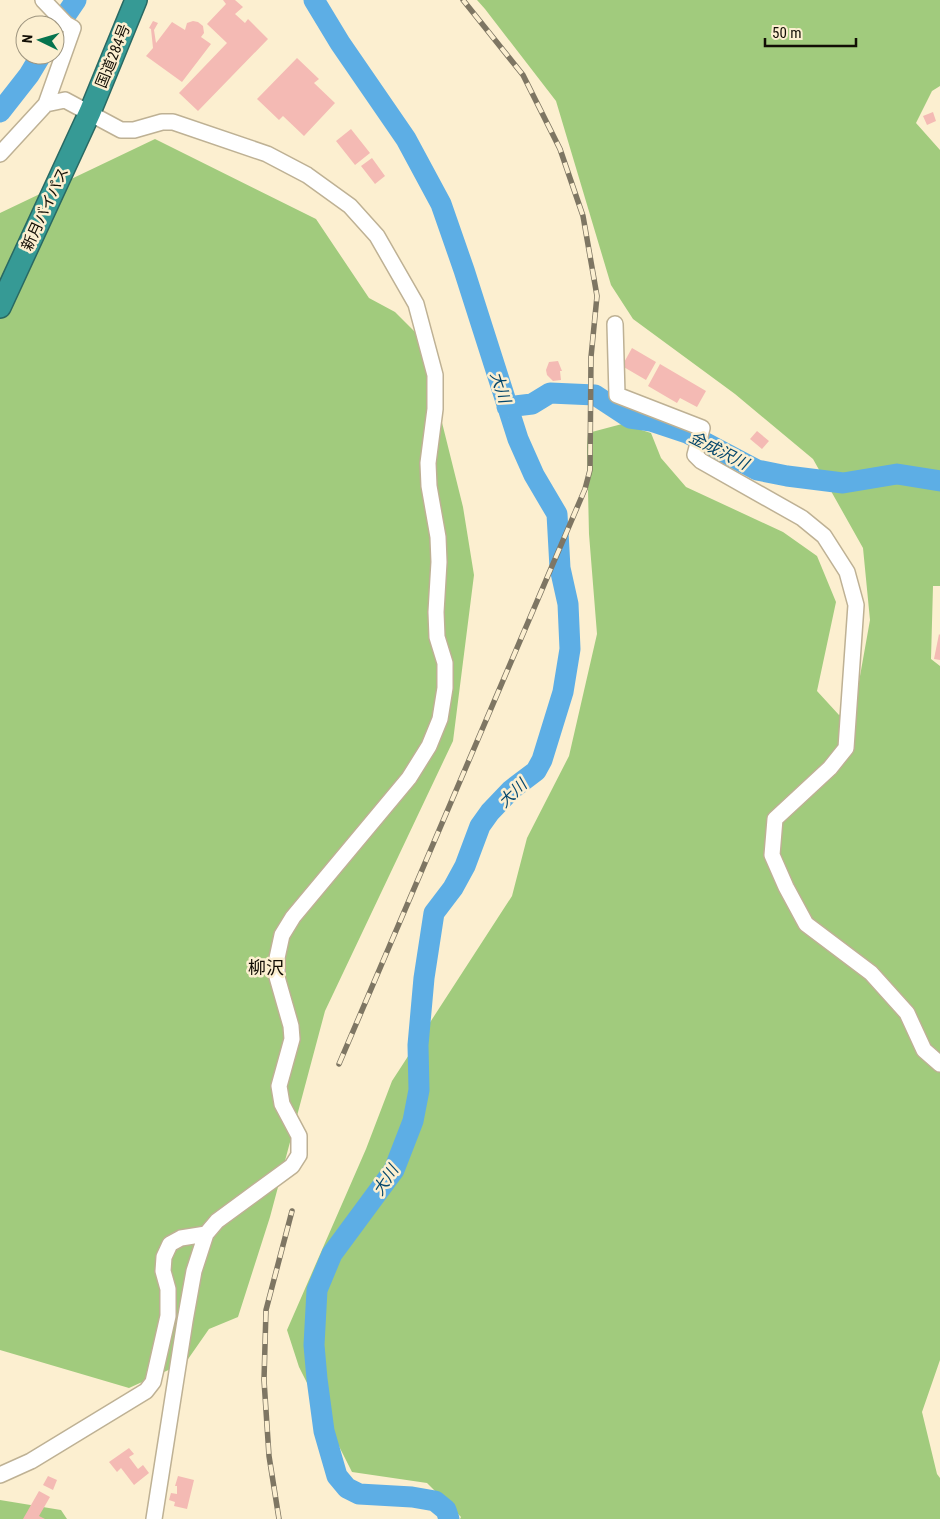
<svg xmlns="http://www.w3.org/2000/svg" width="940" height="1519" font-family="'Roboto Condensed','Noto Sans JP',sans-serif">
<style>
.forest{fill:#a1cb7d}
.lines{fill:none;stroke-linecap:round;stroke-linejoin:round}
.river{stroke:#5daee5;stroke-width:21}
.building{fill:#f4bab4}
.minor-casing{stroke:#beb194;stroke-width:18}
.highway-casing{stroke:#296963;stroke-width:24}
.minor{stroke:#fff;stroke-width:15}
.highway{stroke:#369a95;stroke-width:21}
.rail-casing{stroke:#7e7663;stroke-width:5.5}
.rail{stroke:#fcefd0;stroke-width:4;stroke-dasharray:11;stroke-linecap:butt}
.labels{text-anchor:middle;stroke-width:5;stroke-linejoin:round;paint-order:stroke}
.street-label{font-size:15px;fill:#120e05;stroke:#fcefd0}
.water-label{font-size:16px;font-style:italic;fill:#05476c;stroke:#fcefd0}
.quarter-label{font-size:18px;fill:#120e05;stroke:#fcefd0}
</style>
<rect width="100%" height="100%" fill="#fcefd0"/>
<path class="forest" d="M477 0H940V86L932 91 916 123 940 150V586H933L931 659 940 666V1360L922 1412 937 1474 940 1478V1519H460L461 1517 427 1483 352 1472 299 1367 287 1330 366 1149 392 1081 512 896 527 838 569 756 597 634 589 534 587 447 588 433 622 424 651 433 661 458 686 487 783 532 817 556 836 602 817 691 839 715 855 704 870 620 863 548 813 459 735 394 633 319 611 285 556 101 485 9Z
M155 139 316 219 369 298 395 312 421 338 463 507 474 575 453 741 325 1011 270 1217 238 1317 209 1329 186 1362 129 1388 0 1350V213Z
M0 1500 61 1510 67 1519H0Z"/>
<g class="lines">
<path class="river" d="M314 0 340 43 406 139 441 204 464 270 518 439 534 475 557 514 560 568 568 604 570 649 563 692 542 760 536 771 511 790 490 812 480 826 465 866 453 888 434 913 424 978 418 1045 419 1090 413 1121 394 1170 332 1254 317 1290 314 1345 317 1379 324 1431 337 1476 347 1488 359 1494 412 1497 435 1501 446 1510 449 1519
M55 31 76 0
M0 112 29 75 41 55
M507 407 532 404 550 393 595 395 630 418 651 421 687 433 757 470 787 476 843 483 897 474 940 481"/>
</g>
<path class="building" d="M223 0H235L243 7 235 14 245 23 248 19 268 39 198 111 179 93 227 43 207 24 226 4Z
M153 21 158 23 154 30 156 43 172 22 185 30 187 23 193 21 198 22 203 26 204 33 201 37 211 44 182 82 146 56 153 48 151 29 149 28Z
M297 58 319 79 314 83 335 103 304 136 283 116 279 120 257 99Z
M933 112 936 121 927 125 923 116Z
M351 129 370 153 355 165 336 141Z
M372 158 385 176 375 184 361 166Z
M632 348 656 362 646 380 622 366Z
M558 361 562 371H560L561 380 553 381 547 375 546 370 549 362Z
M660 364 706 391 697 407 680 398 677 403 648 386Z
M757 431 769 441 762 449 750 439Z
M939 634 940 635V660L934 659Z
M129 1448 134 1454 129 1457 138 1469 143 1465 149 1473 134 1485 121 1468 117 1472 109 1462Z
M48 1476 57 1480 53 1490 43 1485Z
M178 1476 194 1480 187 1509 174 1506 175 1502 169 1500 171 1493 177 1494V1486H175Z
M39 1491 50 1497 39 1516 45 1519H23Z"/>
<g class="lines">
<defs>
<path id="minor" d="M43 0 66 24 73 28 46 104
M0 154 46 104 65 100 121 130H134L162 122H173L267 154 307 175 350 206 377 236 416 304 435 375V409L428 463 429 486 438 537 439 562 436 612 437 637 445 663V688L440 719 429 746 409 778 293 917 282 935 277 958V977L291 1026 292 1039 279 1086 282 1104 299 1136V1155L292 1166 217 1221 206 1234 194 1271 185 1321 154 1519
M615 324 617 395 702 428 695 455 701 461 802 518 824 536 847 572 856 605 846 748 830 768 775 819 772 855 786 887 806 924 871 973 907 1013 924 1050 940 1064
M0 1475 31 1461 146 1391 153 1382 168 1316V1289L163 1271 164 1257 170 1244 181 1238 206 1234"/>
<path id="highway" d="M0 307 90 112 136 0"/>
</defs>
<use href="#minor" class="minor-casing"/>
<use href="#highway" class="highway-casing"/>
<use href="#minor" class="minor"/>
<use href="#highway" class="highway"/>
<defs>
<path id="rail" d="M339 1064 585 489 590 470 591 357 597 296 583 216 560 149 523 75 463 0
M279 1519 269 1456 264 1380 266 1310 292 1211"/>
</defs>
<use href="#rail" class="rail-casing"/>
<use href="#rail" class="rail"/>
</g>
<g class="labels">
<g class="street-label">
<text transform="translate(113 56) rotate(-68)" y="5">国道284号</text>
<text transform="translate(45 209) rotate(-65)" y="5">新月バイパス</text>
</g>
<g class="water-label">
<text transform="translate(501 387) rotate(72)" y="6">大川</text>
<text transform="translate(719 450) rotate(27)" y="6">金成沢川</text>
<text transform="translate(512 793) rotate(-44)" y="6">大川</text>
<text transform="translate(385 1180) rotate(-57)" y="6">大川</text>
</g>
<g class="quarter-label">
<text x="266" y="974">柳沢</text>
</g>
</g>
<g transform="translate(40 40) rotate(275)"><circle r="24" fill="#fcefd0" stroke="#9e957f"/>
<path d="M0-4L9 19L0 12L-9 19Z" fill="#06744e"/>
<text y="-8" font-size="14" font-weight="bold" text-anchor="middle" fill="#120e05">N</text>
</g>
<path d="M765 38v8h91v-8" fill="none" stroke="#120e05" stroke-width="2.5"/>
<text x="772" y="38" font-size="15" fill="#120e05" stroke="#fcefd0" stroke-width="4" paint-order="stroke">50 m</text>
</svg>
